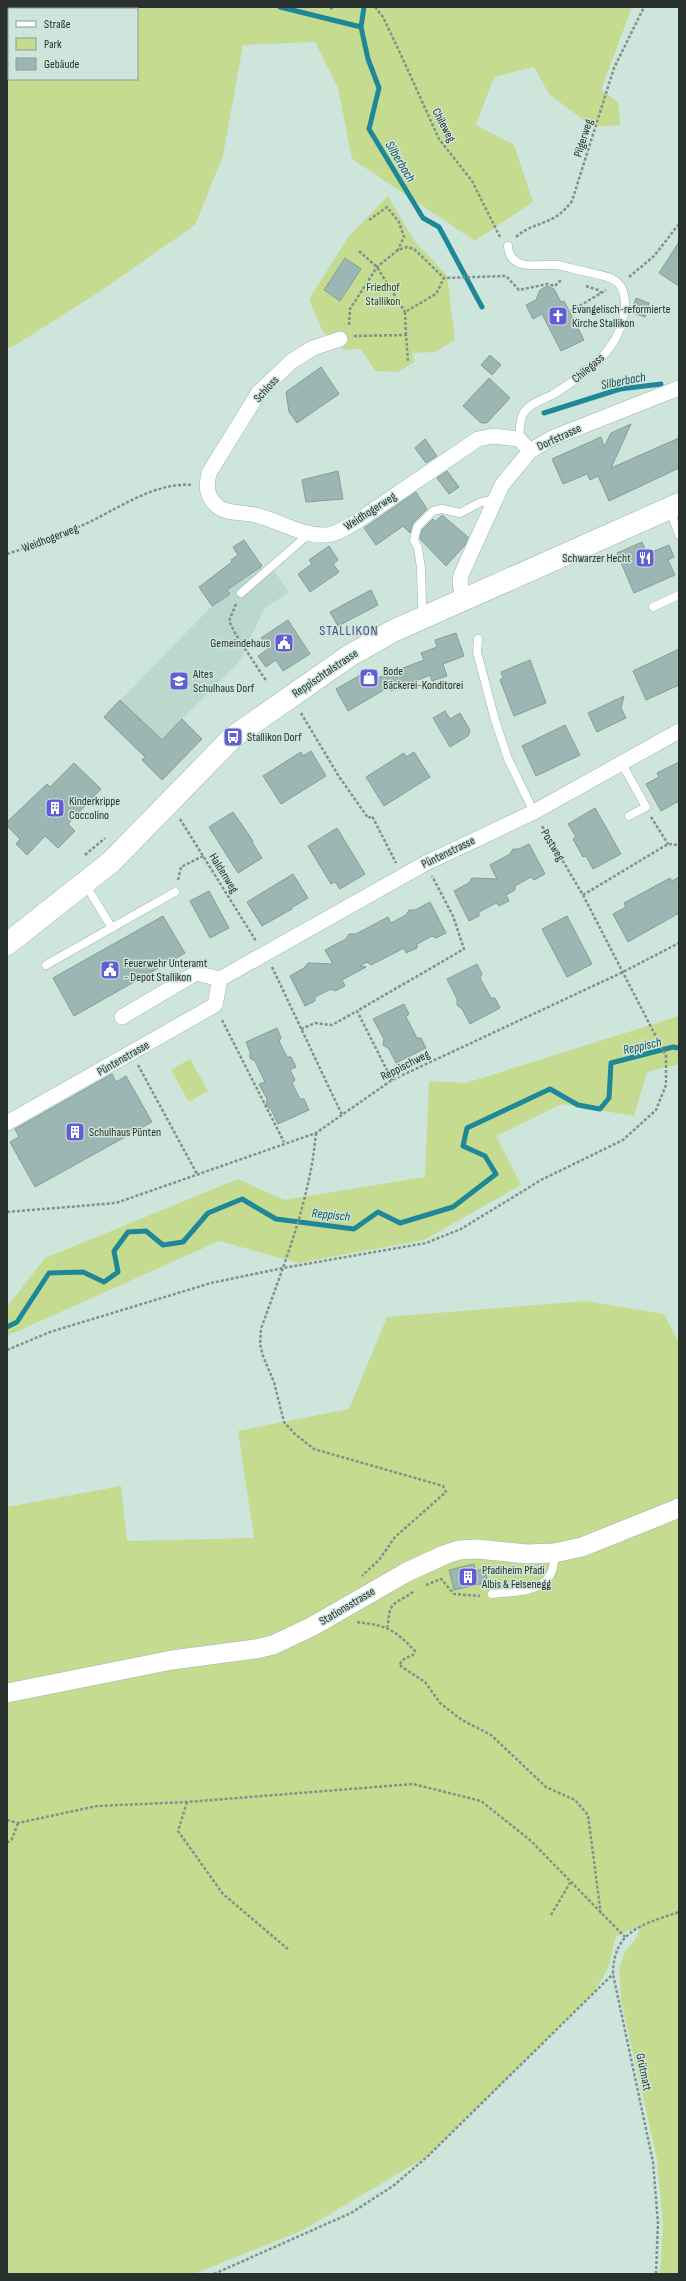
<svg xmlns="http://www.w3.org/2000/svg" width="686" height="2281" font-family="'Sofia Sans Condensed',sans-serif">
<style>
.built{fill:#bad9cc}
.green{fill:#c5dc90;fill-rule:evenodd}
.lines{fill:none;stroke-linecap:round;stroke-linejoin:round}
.stream{stroke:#1e8898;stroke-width:5}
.building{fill:#9cb6b4;stroke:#839d9b}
.service-casing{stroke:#9eb5ab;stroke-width:9}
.minor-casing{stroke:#9eb5ab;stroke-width:16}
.tertiary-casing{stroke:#9eb5ab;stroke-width:20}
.secondary-casing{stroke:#9eb5ab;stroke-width:23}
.path{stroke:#81928b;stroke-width:2.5;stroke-dasharray:3 2;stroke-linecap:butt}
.service{stroke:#fff;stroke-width:8}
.minor{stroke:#fff;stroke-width:15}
.tertiary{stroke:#fff;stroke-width:19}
.secondary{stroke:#fff;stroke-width:22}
.labels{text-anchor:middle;stroke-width:3;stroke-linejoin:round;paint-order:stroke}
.street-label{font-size:12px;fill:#28312d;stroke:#cde5db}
.park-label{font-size:12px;fill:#344300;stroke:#cde5db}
.poi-label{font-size:12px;fill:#28312d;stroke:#cde5db;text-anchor:start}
.water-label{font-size:13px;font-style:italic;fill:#1a505b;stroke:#cde5db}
.quarter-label{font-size:14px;letter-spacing:1px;fill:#4a4b89;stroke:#cde5db}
</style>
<rect width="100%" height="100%" fill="#cde5db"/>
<path class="built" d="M249 548 264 570 271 566 289 592 264 609 239 662 182 719 162 780 142 760 145 757 104 717 212 606 216 573Z"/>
<path class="green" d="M7 7H632L601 90 618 102 620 125 593 127 549 94 534 67 494 77 476 125 514 145 533 202 475 241 352 159 338 88 315 42 243 45 223 156 195 225 99 292 14 346 7 348ZM9 9H137V79H9Z
M388 196 415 242 447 275 455 340 435 352 412 353 414 362 398 372 375 371 361 349 344 350 340 342 323 332 309 299 349 236Z
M679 1016V1064L647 1072 634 1116 562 1104 496 1136 521 1185 424 1240 298 1263 219 1241 7 1336V1307L45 1258 238 1179 284 1200 425 1177 429 1081 466 1083Z
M190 1059 208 1091 189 1102 171 1070Z
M585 1301 664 1314 679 1343V2274H660L663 2225 657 2159 621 2000 619 1969 625 1951 635 1940 641 1926 616 1936 608 1968 595 1991 428 2156 301 2231 194 2274H7V1507L121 1486 127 1541 254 1538 238 1431 349 1409 387 1317Z"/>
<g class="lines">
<path class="stream" d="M280 7 361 27
M364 7 361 27 368 59 379 88 369 129 423 218 439 227 482 307
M544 413 620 389 661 384
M7 1327 17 1322 49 1273 83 1272 104 1282 118 1272 114 1251 128 1232 146 1231 163 1245 183 1242 208 1213 242 1199 276 1219 354 1229 378 1212 400 1223 453 1207 496 1174 485 1156 463 1146 467 1128 550 1089 578 1105 600 1109 609 1098 611 1063 673 1047 679 1048"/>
</g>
<path class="building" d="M679 242V286L659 273Z
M345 258 361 269 340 301 324 290Z
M547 286 554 289 561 302 564 301 584 340 561 351 542 314 533 319 526 305 536 300 540 290Z
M636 298 649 303 645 317 631 312Z
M490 355 501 365 492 375 481 365Z
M321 367 339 394 297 423 289 412 286 392Z
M489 378 510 398 487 423H481L463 406Z
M631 424 611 468 679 438V468L609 501 598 476 590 480 587 474 563 484 552 459 601 437 604 447 611 433Z
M425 439 437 456 426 463 415 448Z
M338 471 343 499 306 502 302 480Z
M447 471 459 487 449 494 437 478Z
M416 492 427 509 413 523 410 533 403 526 376 545 364 528Z
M442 515 468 537 465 545 446 566 420 539 422 530 433 519 435 522Z
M244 540 262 566 227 590 230 594 212 606 199 587 232 562 231 560 238 555 233 547Z
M642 542 647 554 669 545 674 557 668 560 675 575 634 593 617 553Z
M329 546 338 560 333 564 339 572 310 592 298 574 312 564 309 560Z
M371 590 378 605 338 626 330 612Z
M288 620 310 654 283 671 276 660 266 667 258 656 268 649 261 638Z
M456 633 464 656 443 664 447 676 432 681 430 675 391 691 389 687 348 711 336 689 371 669 377 678 424 660 421 653 437 647 435 640Z
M679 649V685L646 700 633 671Z
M530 660 546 703 514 716 500 680 503 678 501 672Z
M624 696 621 708 626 718 597 732 588 713Z
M120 700 162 740 182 719 202 739 162 780 142 760 145 757 104 717Z
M445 711 450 719 460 713 470 730 468 736 450 747 433 718Z
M565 725 580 755 536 776 522 746Z
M311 751 326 776 281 804 263 776 301 752 303 756Z
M414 752 430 777 384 806 366 777 404 753 406 757Z
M679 762V801L661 811 646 784 659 777 657 773Z
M74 763 101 789 68 824 75 831 58 848 45 836 27 855 16 844 20 839 7 826V822L47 784 50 787Z
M595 808 621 854 593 869 586 856 583 857 573 839 576 837 568 824Z
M233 812 253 841 252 842 262 858 238 873 209 827Z
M337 828 365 874 340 889 335 882 331 884 308 846Z
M529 844 545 874 534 880 531 877 515 886V890L506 895 509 901 499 906 496 903 479 912V916L469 921 454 891 469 883 472 878 497 879 490 865 510 854 513 849H519Z
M293 874 308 898 291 908 292 909 262 926 247 902Z
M679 877V913L628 942 613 914 626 907 624 903 670 878 672 881Z
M209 891 229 928 210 938 190 901Z
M430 902 446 933 436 938 432 936 417 944V948L406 953 404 948 371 965 367 962 360 966 366 967 342 980 345 986 335 991 331 989 315 997V1001L305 1006 290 976 304 968 308 963 333 964 325 950 346 939 349 934H356L388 917 391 923 406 915 409 910H415Z
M163 916 185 953 74 1016 53 978Z
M567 916 592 964 567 977 542 929Z
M477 964 482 974 480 978 491 998H495L500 1008 470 1024 462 1009 457 1005V999L447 979Z
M404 1004 409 1014 406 1017 417 1038H421L426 1048 396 1063 389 1049 383 1045 384 1039 373 1019Z
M277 1028 281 1038 279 1041 287 1057H291L296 1067 290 1070 295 1080 292 1083 300 1099H304L309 1110 278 1124 271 1109 266 1106 267 1099 259 1084 265 1082 255 1061 250 1058V1052L246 1042Z
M112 1074 116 1082 126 1076 152 1122 35 1187 10 1142 19 1137 15 1129Z
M474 1564 475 1571 484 1569 488 1582 454 1590 449 1570Z"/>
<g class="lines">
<defs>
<path id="service" d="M508 246C510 273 539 263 557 265 567 267 577 270 587 272 609 277 625 277 625 305 623 349 586 374 552 395 544 399 534 402 528 408 519 415 520 429 519 439
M670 510 679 535
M241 593 310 533
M653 607 679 595
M427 616 422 605 421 568 418 548 414 540 417 527 433 511 442 509 460 513 481 502 494 500
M478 639 477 652 495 720 508 759 534 812
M621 762 646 807 629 816
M85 884 112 928
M46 965 175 892
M492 1594C521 1591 557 1593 554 1553"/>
<path id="minor" d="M340 339 313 348 292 361 259 392 209 473C206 486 206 496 217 506 226 514 243 512 255 515 278 520 301 536 325 535 336 535 347 527 356 522L478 439 493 436 519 439 530 451
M464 600 460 584 461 575 502 485 530 451 552 438 679 388
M122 1017 196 973 220 979 426 863 534 812 679 731
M7 1123 215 1005 220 979"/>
<path id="tertiary" d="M7 1693 172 1660 256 1649 273 1645 313 1626 407 1572 444 1555 459 1550 477 1549 527 1554 554 1553 582 1547 679 1508"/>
<path id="secondary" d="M7 944 111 862 233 737 349 656 393 631 679 504"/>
</defs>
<use href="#service" class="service-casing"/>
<use href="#minor" class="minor-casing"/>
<use href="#tertiary" class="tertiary-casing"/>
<use href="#secondary" class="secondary-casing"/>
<path class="path" d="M375 7 383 17 401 55 439 139 472 181 500 237
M330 9 334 7
M369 220 387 207 399 222 404 237 398 250
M516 237C535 220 553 227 572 201L614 68 644 7
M359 251 377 267 405 312
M629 277 654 256 679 224
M586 286 598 290 601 293
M571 311 606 290
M349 325 350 309 377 267 398 250 407 247 414 249 444 278
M406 335 405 312 436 294 444 278 506 276 519 290 547 284 555 286 562 279
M354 336 406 335 408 362
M7 554C32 546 57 537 81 526 115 511 153 482 191 485
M236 604 229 621 236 635 267 682
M301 713 338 775 368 818 372 816 396 863
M651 817 668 844
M180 819 256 941
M85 855 105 838
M178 880 181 867 203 856
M583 895 668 844 679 845
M272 967 342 1115
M222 1020 284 1142
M301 1029 315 1023 332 1025 357 1011
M138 1065 197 1174
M392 1080 357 1011 464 949 453 916 432 876
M316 1133C310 1201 284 1264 261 1329L260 1344 263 1356 274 1382 284 1422 295 1434 314 1449 443 1486 446 1492 395 1537 379 1560 362 1576
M7 1212 116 1203 316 1133 392 1080 623 972 679 943
M7 1350 50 1332 211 1283 283 1268 426 1243 461 1229 541 1180 623 1140 656 1110 666 1085V1056L583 895 542 826
M426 1585 441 1579 454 1594 480 1596
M357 1622C388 1626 394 1629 415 1651L413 1655 404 1659 399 1665 425 1682 440 1703 462 1720 491 1735 546 1787 575 1800 588 1815 601 1915
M387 1628C389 1622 388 1614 391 1608 396 1599 409 1598 414 1590
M187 1802 178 1831 223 1894 289 1950
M7 1820 18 1823 97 1806 187 1802 413 1784 481 1801 530 1840 625 1937
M7 1843 12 1839 18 1823
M551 1915 570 1883
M214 2274 351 2213 393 2186 428 2156 613 1974
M656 2274 658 2223 653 2162 613 1974C613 1930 644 1924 679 1912"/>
<use href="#service" class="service"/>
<use href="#minor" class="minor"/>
<use href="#tertiary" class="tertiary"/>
<use href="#secondary" class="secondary"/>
</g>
<defs>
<symbol id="church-square" viewBox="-11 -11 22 22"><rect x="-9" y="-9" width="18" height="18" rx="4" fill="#635cd5" stroke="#cde5db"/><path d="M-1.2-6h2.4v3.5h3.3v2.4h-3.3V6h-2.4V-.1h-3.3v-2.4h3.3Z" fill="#fff"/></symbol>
<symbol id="restaurant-square" viewBox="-11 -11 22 22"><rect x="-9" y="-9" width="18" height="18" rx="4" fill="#635cd5" stroke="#cde5db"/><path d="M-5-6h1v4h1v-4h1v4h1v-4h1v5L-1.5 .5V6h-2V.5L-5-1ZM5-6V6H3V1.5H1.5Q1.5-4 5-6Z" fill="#fff"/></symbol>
<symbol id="civic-square" viewBox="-11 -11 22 22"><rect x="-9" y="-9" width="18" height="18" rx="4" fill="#635cd5" stroke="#cde5db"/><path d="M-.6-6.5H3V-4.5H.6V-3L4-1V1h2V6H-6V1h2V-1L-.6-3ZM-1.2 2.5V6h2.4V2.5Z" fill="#fff"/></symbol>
<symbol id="shop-square" viewBox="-11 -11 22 22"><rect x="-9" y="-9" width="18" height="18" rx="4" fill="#635cd5" stroke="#cde5db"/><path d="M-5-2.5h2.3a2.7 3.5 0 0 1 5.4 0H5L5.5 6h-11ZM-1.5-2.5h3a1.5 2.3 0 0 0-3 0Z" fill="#fff"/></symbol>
<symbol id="school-square" viewBox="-11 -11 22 22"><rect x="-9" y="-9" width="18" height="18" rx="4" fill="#635cd5" stroke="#cde5db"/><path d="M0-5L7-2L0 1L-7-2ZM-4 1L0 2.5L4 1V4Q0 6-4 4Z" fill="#fff"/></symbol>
<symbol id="bus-square" viewBox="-11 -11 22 22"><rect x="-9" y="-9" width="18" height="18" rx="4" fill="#635cd5" stroke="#cde5db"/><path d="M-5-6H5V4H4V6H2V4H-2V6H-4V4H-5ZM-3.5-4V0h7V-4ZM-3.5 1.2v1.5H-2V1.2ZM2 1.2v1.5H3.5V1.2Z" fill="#fff"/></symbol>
<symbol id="building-square" viewBox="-11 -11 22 22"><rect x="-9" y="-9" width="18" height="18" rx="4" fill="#635cd5" stroke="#cde5db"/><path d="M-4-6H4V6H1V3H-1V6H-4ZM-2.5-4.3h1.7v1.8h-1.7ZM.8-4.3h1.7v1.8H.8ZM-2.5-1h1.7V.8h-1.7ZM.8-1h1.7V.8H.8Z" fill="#fff"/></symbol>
</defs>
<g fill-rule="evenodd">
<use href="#church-square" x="547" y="305" width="22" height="22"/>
<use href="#restaurant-square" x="634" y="547" width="22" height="22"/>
<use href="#civic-square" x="273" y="632" width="22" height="22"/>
<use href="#shop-square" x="358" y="667" width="22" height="22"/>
<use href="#school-square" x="168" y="670" width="22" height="22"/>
<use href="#bus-square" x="222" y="726" width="22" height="22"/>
<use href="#building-square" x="44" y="797" width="22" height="22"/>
<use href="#civic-square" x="99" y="959" width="22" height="22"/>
<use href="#building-square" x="64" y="1121" width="22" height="22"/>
<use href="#building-square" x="457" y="1566" width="22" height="22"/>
</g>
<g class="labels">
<g class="street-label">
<text transform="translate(444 125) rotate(62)" y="4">Chileweg</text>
<text transform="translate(583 138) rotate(-73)" y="4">Pilgerweg</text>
<text transform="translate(588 368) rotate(-40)" y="4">Chilegass</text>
<text transform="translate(266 389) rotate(-48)" y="4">Schloss</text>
<text transform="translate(559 437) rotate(-25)" y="4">Dorfstrasse</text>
<text transform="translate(370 511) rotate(-33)" y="4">Weidhogerweg</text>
<text transform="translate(50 538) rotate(-21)" y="4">Weidhogerweg</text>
<text transform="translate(325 673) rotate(-34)" y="4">Reppischtalstrasse</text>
<text transform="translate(553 845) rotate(59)" y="4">Postweg</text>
<text transform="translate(448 852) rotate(-26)" y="4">Püntenstrasse</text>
<text transform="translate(224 873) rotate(58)" y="4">Haldenweg</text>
<text transform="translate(123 1058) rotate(-30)" y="4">Püntenstrasse</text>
<text transform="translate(405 1065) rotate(-27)" y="4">Reppischweg</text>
<text transform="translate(347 1606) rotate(-31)" y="4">Stationsstrasse</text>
<text transform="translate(644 2072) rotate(78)" y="4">Grütmatt</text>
</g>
<g class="park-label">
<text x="383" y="291">Friedhof<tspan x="383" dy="14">Stallikon</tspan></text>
</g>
<g class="poi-label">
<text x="572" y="313">Evangelisch-reformierte<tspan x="572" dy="14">Kirche Stallikon</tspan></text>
<text x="631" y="562" text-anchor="end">Schwarzer Hecht</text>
<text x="270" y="647" text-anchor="end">Gemeindehaus</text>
<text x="383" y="675">Bode<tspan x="383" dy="14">Bäckerei-Konditorei</tspan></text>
<text x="193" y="678">Altes<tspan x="193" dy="14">Schulhaus Dorf</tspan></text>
<text x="247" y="741">Stallikon Dorf</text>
<text x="69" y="805">Kinderkrippe<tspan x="69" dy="14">Coccolino</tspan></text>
<text x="124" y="967">Feuerwehr Unteramt<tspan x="124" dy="14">- Depot Stallikon</tspan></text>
<text x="89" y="1136">Schulhaus Pünten</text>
<text x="482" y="1574">Pfadiheim Pfadi<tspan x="482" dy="14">Albis &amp; Felsenegg</tspan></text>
</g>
<g class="water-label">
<text transform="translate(401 161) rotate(59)" y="5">Silberbach</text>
<text transform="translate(623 380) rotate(-11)" y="5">Silberbach</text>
<text transform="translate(642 1045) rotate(-13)" y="5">Reppisch</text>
<text transform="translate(331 1214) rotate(6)" y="5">Reppisch</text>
</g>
<g class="quarter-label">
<text x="349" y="635">STALLIKON</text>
</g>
</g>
<rect width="686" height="2281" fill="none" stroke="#28312d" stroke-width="16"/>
<rect x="8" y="8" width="130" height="72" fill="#cde5db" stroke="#8b9d95"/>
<rect x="16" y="21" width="20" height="6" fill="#ffffff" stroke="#8b9d95"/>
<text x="44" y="28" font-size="12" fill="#28312d">Straße</text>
<rect x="16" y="38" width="20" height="12" fill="#c5dc90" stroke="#8b9d95"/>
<text x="44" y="48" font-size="12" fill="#28312d">Park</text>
<rect x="16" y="58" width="20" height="12" fill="#9cb6b4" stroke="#8b9d95"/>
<text x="44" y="68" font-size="12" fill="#28312d">Gebäude</text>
</svg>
